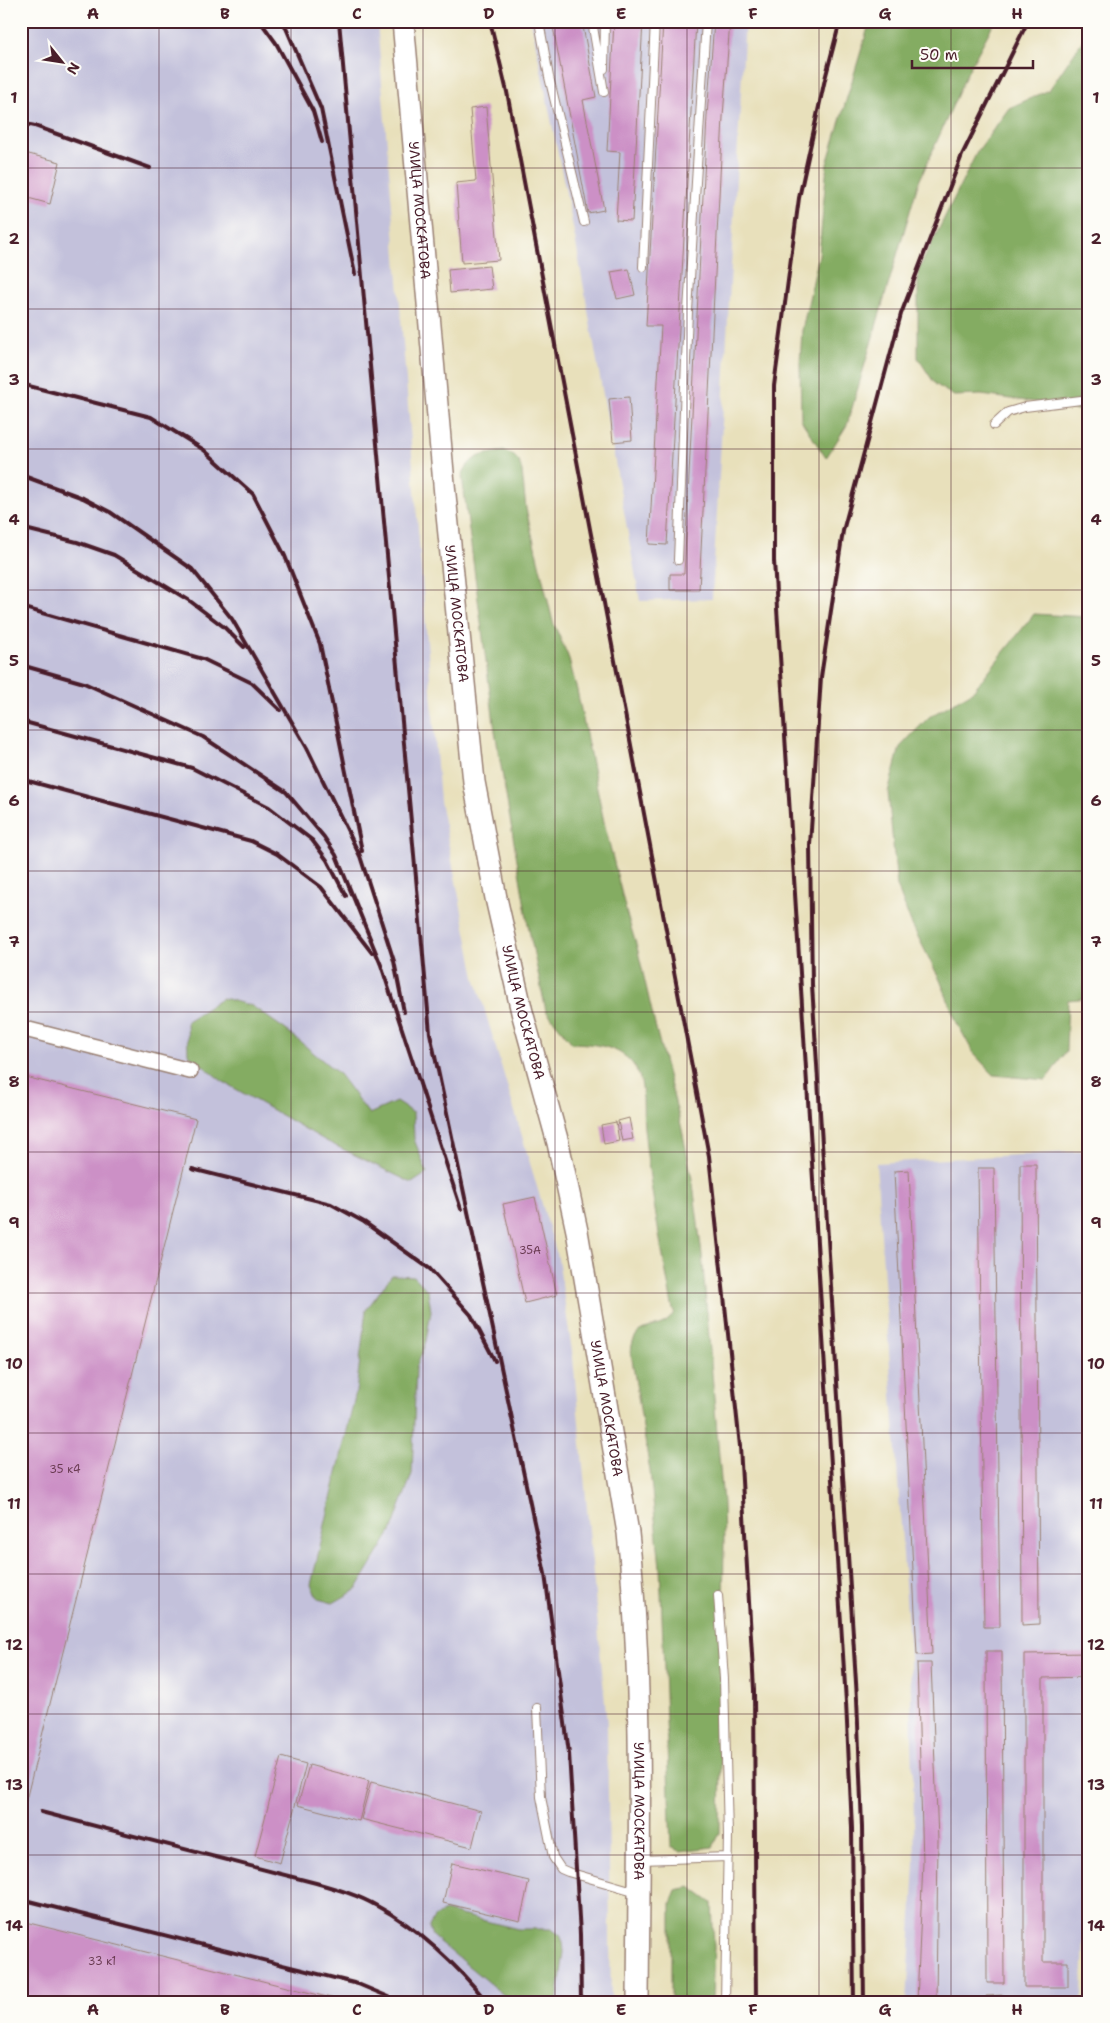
<svg xmlns="http://www.w3.org/2000/svg" width="1110" height="2023" font-family="'Shantell Sans',sans-serif">
<style>
.industrial{fill:#c3c1db}
.forest{fill:#84ac62;stroke:#676646}
.building{fill:#cc90c6}
.lines{fill:none;stroke-linecap:round;stroke-linejoin:round}
.service-casing{stroke:#998073;stroke-width:10}
.minor-casing{stroke:#998073;stroke-width:18}
.secondary-casing{stroke:#998073;stroke-width:24}
.service{stroke:#fff;stroke-width:8}
.minor{stroke:#fff;stroke-width:15}
.secondary{stroke:#fff;stroke-width:21}
.rail{stroke:#4a1f2b;stroke-width:4}
.grid{fill:none;stroke:#4a1f2b;stroke-width:1;stroke-opacity:0.55}
.labels{text-anchor:middle;stroke-width:5;stroke-linejoin:round;paint-order:stroke}
.number-label{font-size:11px;fill:#6a3b52}
.street-label{font-size:14px;fill:#4a1f2b;stroke:#fdfcf7}
.neatline{fill:none;stroke:#4a1f2b;stroke-width:2}
.grid-label{font-size:16px;text-anchor:middle;font-weight:bold;fill:#4a1f2b}
</style>
<rect width="100%" height="100%" fill="#fdfcf7"/>
<filter id="ink" filterUnits="userSpaceOnUse"><feTurbulence type="fractalNoise" baseFrequency=".02" numOctaves="2"/><feDisplacementMap in="SourceGraphic" scale="10" xChannelSelector="R" yChannelSelector="G"/><feConvolveMatrix kernelMatrix="1 2 1 2 8 2 1 2 1" color-interpolation-filters="sRGB"/></filter>
<filter id="wash" filterUnits="userSpaceOnUse"><feTurbulence type="fractalNoise" baseFrequency=".0096" numOctaves="4" result="noise"/><feDisplacementMap in="SourceGraphic" scale="20" xChannelSelector="R" yChannelSelector="G"/><feGaussianBlur stdDeviation="1.12" result="paint"/><feColorMatrix in="noise" values="0 0 0 0 0 0 0 0 0 0 0 0 0 0 0 0 0 1.4 0 .05"/><feComposite in="paint" operator="in"/></filter>
<g filter="url(#wash)">
<rect width="100%" height="100%" fill="#e8e0bb"/>
<path class="industrial" d="M21 21H377L440 801 475 977 558 1258 573 1358 607 1724 611 2002H21Z
M531 21H745L712 599 640 601 573 227Z
M1089 1151V1752L1082 2002H907L915 1863 910 1656 876 1163Z"/>
<path class="forest" d="M870 21H995L967 73 918 184 847 425 826 458 801 420 800 363 802 330 819 255 827 164Z
M1089 31V231L1084 235 1089 249V409L1081 411 1050 404 981 395 954 396 935 384 918 358V271L977 152 1009 108 1049 90Z
M504 451 513 455 519 461 522 471 526 509 553 622 568 656 577 690 604 822 627 915 637 947 655 1025 681 1125 693 1184 702 1255 723 1503 724 1542 720 1833 713 1847 679 1851 671 1847 660 1567 650 1471 631 1353C633 1316 663 1336 674 1312L672 1305C661 1247 650 1188 644 1128 642 1110 646 1086 636 1069 623 1046 596 1044 572 1043L546 1011 529 930 495 731 462 476C471 454 483 455 504 451Z
M1034 614 1089 617V998L1068 1000 1066 1051 1046 1080 994 1075 974 1054 957 1023 940 980 911 923 897 886 888 792 900 747 929 717 972 692Z
M223 998 252 1006 286 1030 339 1074 369 1114 396 1102 413 1113 414 1139 427 1173 412 1183 326 1141 222 1081 188 1054 187 1021Z
M392 1275 414 1276 428 1291 431 1311 426 1341 416 1368 412 1474 391 1532 356 1590 333 1603 318 1599 311 1585 356 1392 366 1310Z
M690 1887 712 1903 714 1947 712 2002H671V1903L676 1890Z
M445 1911 518 1929H551L560 1935 563 1942 564 1952 557 2002H512L432 1936 429 1927C433 1918 436 1914 445 1911Z"/>
<g id="blocks">
<path class="building" d="M552 21H582L596 97 583 100 604 210 588 213Z
M614 21H643L632 221 616 220 620 152 607 151Z
M663 21H696L667 545 649 544 661 326H646Z
M714 21H730L723 117 699 590H670V574H684L707 116Z
M486 107 499 260 462 263 456 183 476 181 470 109Z
M21 152 60 162 50 204 21 196Z
M489 266 492 289 450 293 448 270Z
M629 269 635 295 617 299 611 272Z
M629 397 632 440 613 442 609 399Z
M21 1076 196 1119 22 1816H21Z
M629 1118 633 1139 622 1141 618 1121Z
M616 1122 619 1141 604 1144 601 1125Z
M1020 1164H1036L1039 1624 1022 1625Z
M978 1168H994L1000 1627H984Z
M909 1170 932 1654 917 1655 894 1171Z
M535 1197 557 1295 525 1303 503 1204Z
M986 1651H1002L1004 1983H987Z
M1088 1653V1677L1043 1678V1962H1068V1987H1024V1654Z
M917 1663H931L938 1840 936 2002H917L923 1862Z
M281 1757 306 1764 280 1863 255 1856Z
M309 1765 369 1781 359 1821 298 1805Z
M371 1782 481 1811 472 1847 361 1819Z
M452 1863 529 1881 520 1921 443 1903Z
M21 1921 343 2001 342 2002H21Z
M1004 1995V2002H986V1996Z"/>
</g>
</g>
<g filter="url(#ink)">
<use href="#blocks" fill-opacity="0" stroke="#998073" stroke-width="1"/>
<g class="lines">
<defs>
<path id="service" d="M539 21 549 77 584 222
M592 21 604 92
M604 69 605 21
M643 267 655 21
M994 425 1008 412 1025 407 1089 399
M678 560 688 311 706 21
M718 1595 724 1679 728 1835 725 2002
M537 1708 541 1797 553 1857 561 1869 568 1872 637 1892
M641 1860 728 1857"/>
<path id="minor" d="M21 1028 190 1071"/>
<g id="secondary">
<path id="s1" d="M403 21 445 495 474 782 496 898 522 1012 558 1143 577 1231 628 1533C644 1689 639 1845 638 2002"/>
</g>
</defs>
<use href="#service" class="service-casing"/>
<use href="#minor" class="minor-casing"/>
<use href="#secondary" class="secondary-casing"/>
<use href="#service" class="service"/>
<use href="#minor" class="minor"/>
<use href="#secondary" class="secondary"/>
<path class="rail" d="M260 21 276 43 313 111 322 142
M283 21 321 109 355 274
M339 21 430 1033 545 1574 569 1753 580 1934 581 2002
M490 21 507 92 709 1156 740 1446 754 1689 756 2002
M840 21 825 79 799 198 774 386V561L846 1702 852 1828 854 2002
M21 123 35 126 150 168
M21 384 151 417 204 450 253 494 285 556 320 644 362 851
M21 475 83 498 110 512 192 569 232 619 307 748 360 856 394 961 404 1012
M21 528 77 542 114 555 190 601 224 627 244 647
M21 607 203 659 252 683 280 710
M21 665 84 683 203 737 286 792 324 837 336 855 381 965 461 1209
M21 721 192 768 269 807 312 840 327 860 346 896
M21 779 251 841 277 854 321 887 372 953
M192 1169 331 1204 364 1222 430 1269 471 1315 495 1361
M41 1812 316 1883C337 1889 358 1895 377 1906 417 1927 459 1967 487 2002
M21 1899 358 1984 401 2002
M864 2002 862 1827 857 1698 812 985 810 845 821 677 843 531 901 314 962 155 1028 21"/>
</g>
</g>
<path class="grid" d="M159 21V2002M291 21V2002M423 21V2002M555 21V2002M687 21V2002M819 21V2002M951 21V2002M21 168H1089M21 309H1089M21 449H1089M21 590H1089M21 730H1089M21 871H1089M21 1012H1089M21 1152H1089M21 1293H1089M21 1433H1089M21 1574H1089M21 1714H1089M21 1855H1089"/>
<g class="labels">
<g class="number-label">
<text x="530" y="1254">35А</text>
<text x="65" y="1473">35 к4</text>
<text x="102" y="1965">33 к1</text>
</g>
<g class="street-label">
<text dy="5" stroke="none"><textPath href="#s1" startOffset="190">УЛИЦА МОСКАТОВА</textPath></text>
<text dy="5" stroke="none"><textPath href="#s1" startOffset="595">УЛИЦА МОСКАТОВА</textPath></text>
<text dy="5" stroke="none"><textPath href="#s1" startOffset="1000">УЛИЦА МОСКАТОВА</textPath></text>
<text dy="5" stroke="none"><textPath href="#s1" startOffset="1405">УЛИЦА МОСКАТОВА</textPath></text>
<text dy="5" stroke="none"><textPath href="#s1" startOffset="1810">УЛИЦА МОСКАТОВА</textPath></text>
</g>
</g>
<rect width="1110" height="2023" fill="none" stroke="#fdfcf7" stroke-width="55"/>
<g transform="translate(62 62) rotate(120)" stroke="#fdfcf7" stroke-width="4" paint-order="stroke">
<path d="M0-4L9 19L0 12L-9 19Z" fill="#4a1f2b"/>
<text y="-8" font-size="14" font-weight="bold" text-anchor="middle" fill="#4a1f2b">N</text>
</g>
<path d="M912 60v8h121v-8" fill="none" stroke="#4a1f2b" stroke-width="2.5"/>
<text x="920" y="60" font-size="15" fill="#4a1f2b" stroke="#fdfcf7" stroke-width="4" paint-order="stroke">50 m</text>
<rect x="28" y="28" width="1054" height="1968" class="neatline"/>
<g class="grid-label">
<text x="93" y="19">A</text>
<text x="225" y="19">B</text>
<text x="357" y="19">C</text>
<text x="489" y="19">D</text>
<text x="621" y="19">E</text>
<text x="753" y="19">F</text>
<text x="885" y="19">G</text>
<text x="1017" y="19">H</text>
<text x="14" y="103">1</text>
<text x="1096" y="103">1</text>
<text x="14" y="244">2</text>
<text x="1096" y="244">2</text>
<text x="14" y="385">3</text>
<text x="1096" y="385">3</text>
<text x="14" y="525">4</text>
<text x="1096" y="525">4</text>
<text x="14" y="666">5</text>
<text x="1096" y="666">5</text>
<text x="14" y="806">6</text>
<text x="1096" y="806">6</text>
<text x="14" y="947">7</text>
<text x="1096" y="947">7</text>
<text x="14" y="1087">8</text>
<text x="1096" y="1087">8</text>
<text x="14" y="1228">9</text>
<text x="1096" y="1228">9</text>
<text x="14" y="1369">10</text>
<text x="1096" y="1369">10</text>
<text x="14" y="1509">11</text>
<text x="1096" y="1509">11</text>
<text x="14" y="1650">12</text>
<text x="1096" y="1650">12</text>
<text x="14" y="1790">13</text>
<text x="1096" y="1790">13</text>
<text x="14" y="1931">14</text>
<text x="1096" y="1931">14</text>
<text x="93" y="2015">A</text>
<text x="225" y="2015">B</text>
<text x="357" y="2015">C</text>
<text x="489" y="2015">D</text>
<text x="621" y="2015">E</text>
<text x="753" y="2015">F</text>
<text x="885" y="2015">G</text>
<text x="1017" y="2015">H</text>
</g>
</svg>
